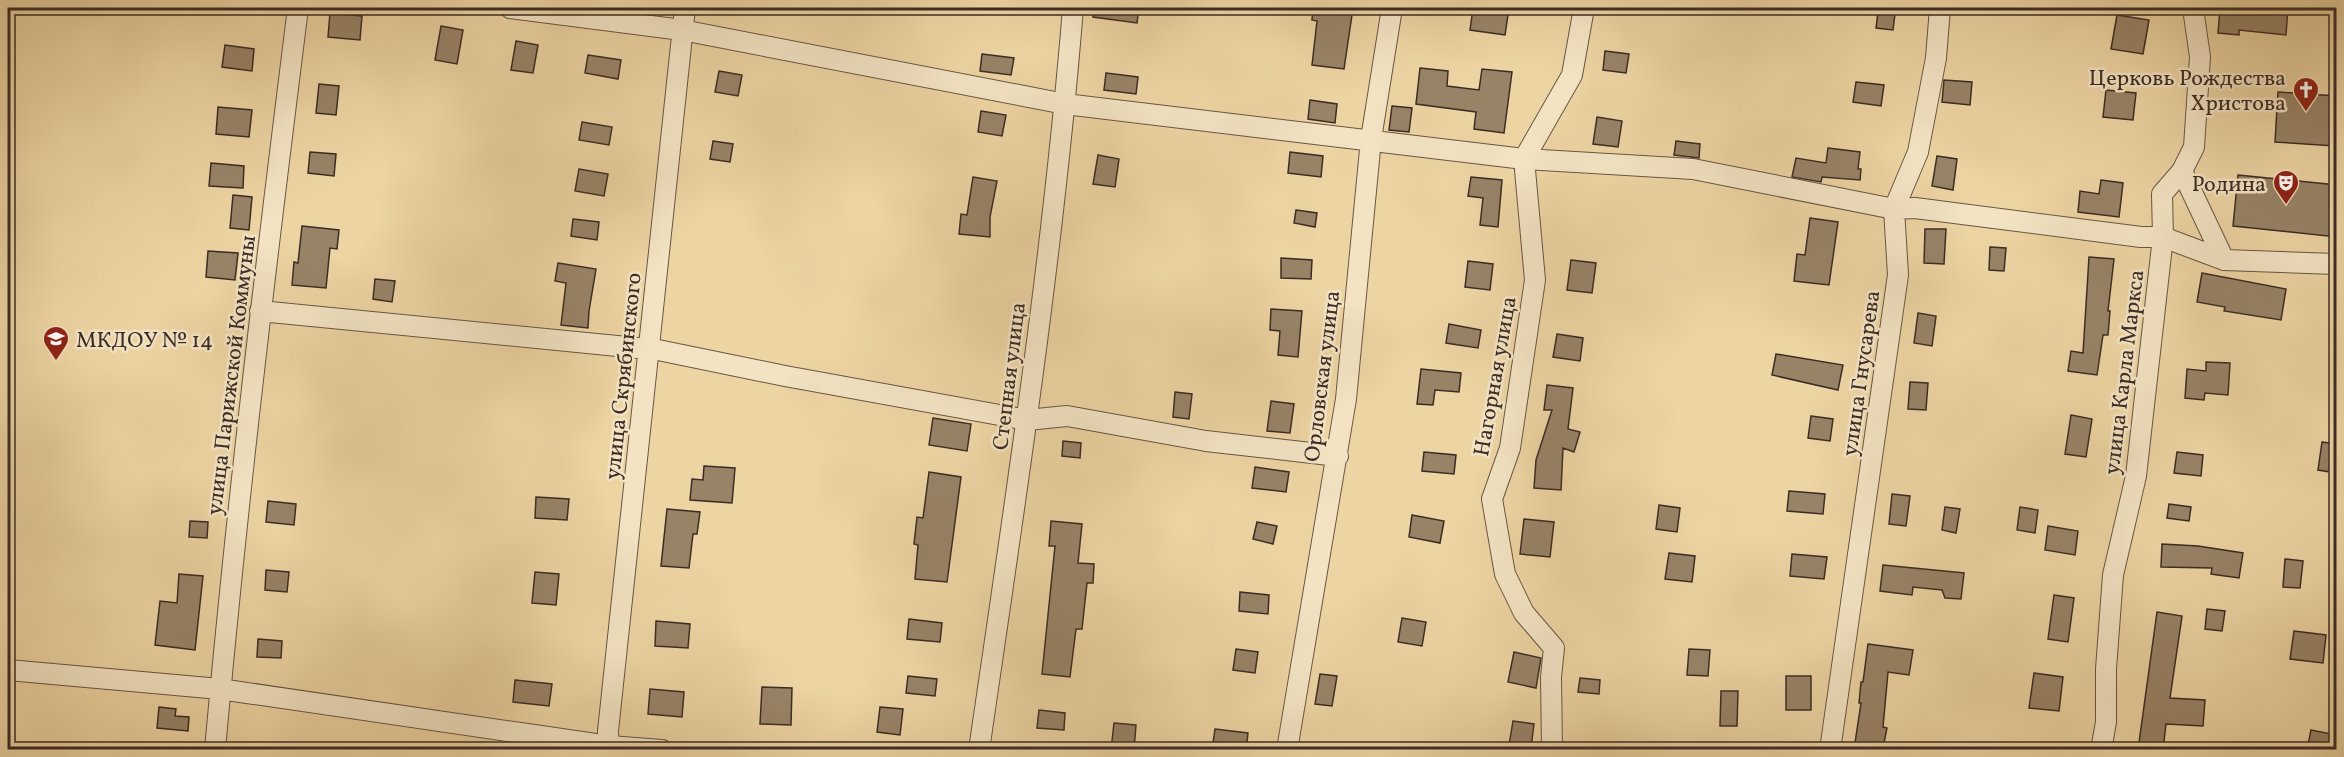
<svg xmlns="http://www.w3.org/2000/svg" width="2344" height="757" font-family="Vollkorn,serif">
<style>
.building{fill:#988367;stroke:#3c2c26;stroke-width:1.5}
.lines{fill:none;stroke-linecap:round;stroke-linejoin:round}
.minor-casing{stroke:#685645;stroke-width:22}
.minor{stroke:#f3e3c3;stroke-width:20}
.labels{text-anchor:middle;stroke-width:5;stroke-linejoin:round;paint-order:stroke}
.poi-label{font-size:22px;fill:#3c2c26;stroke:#f3e3c3;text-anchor:end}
.street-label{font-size:22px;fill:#3c2c26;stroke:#f3e3c3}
</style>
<rect width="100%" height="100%" fill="#edd4a3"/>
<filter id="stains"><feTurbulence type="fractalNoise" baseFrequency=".00333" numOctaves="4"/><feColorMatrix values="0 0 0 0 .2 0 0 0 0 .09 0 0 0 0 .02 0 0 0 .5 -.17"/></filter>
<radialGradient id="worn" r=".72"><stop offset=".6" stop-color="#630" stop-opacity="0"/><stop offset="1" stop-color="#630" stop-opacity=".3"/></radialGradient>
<path class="building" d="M1093 8H1139L1137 23 1093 17Z
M1313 8H1353L1344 69 1312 65 1317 21 1312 20Z
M1473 8H1509L1505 35 1470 30Z
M2220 8H2288L2286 35 2239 30V35L2218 33Z
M1878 12 1895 14 1893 30 1876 28Z
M330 13 362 16 360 40 328 37Z
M2117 15 2149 20 2143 54 2111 49Z
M441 26 463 30 457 64 435 60Z
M516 41 538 45 533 73 511 70Z
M225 45 254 49 252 71 222 67Z
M1605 51 1629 54 1626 73 1603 70Z
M982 54 1014 58 1011 75 980 71Z
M588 55 621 60 618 79 585 73Z
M1420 68 1448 71 1447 86 1479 90 1482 69 1512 72 1504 133 1474 129 1476 112 1416 104Z
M719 71 742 75 738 96 715 92Z
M1106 73 1138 77 1136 94 1104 90Z
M1944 80 1972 82 1970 105 1942 102Z
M1856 82 1884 85 1881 106 1853 102Z
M319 84 339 86 336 115 316 113Z
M2106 90 2136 93 2133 120 2103 117Z
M2278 92 2337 96 2335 146 2275 142Z
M1310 100 1337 104 1335 123 1308 119Z
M1392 106 1412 108 1409 132 1389 130Z
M218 107 252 110 249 137 216 134Z
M981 111 1006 115 1002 136 978 132Z
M1597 117 1622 121 1618 147 1593 144Z
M582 122 612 127 609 145 579 140Z
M713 141 733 144 730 162 710 159Z
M1676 141 1700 144 1699 158 1674 155Z
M1828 148 1860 152 1858 169H1861L1860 180 1822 177 1821 182 1792 177 1796 158 1826 163Z
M310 152 336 154 334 176 308 173Z
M1290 152 1323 156 1321 177 1288 173Z
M1098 155 1119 159 1115 187 1093 184Z
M1937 156 1957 159 1953 190 1932 186Z
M211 163 244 166 243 188 209 186Z
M579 169 608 174 604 196 575 191Z
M2238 175 2337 185V237L2233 226Z
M973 177 997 181 990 217V237L959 234 961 214 967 215Z
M1471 177 1502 180 1498 227 1480 225 1483 198 1468 196Z
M2101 180 2123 183 2119 217 2078 212 2080 191 2099 194Z
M233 195 252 197 249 230 230 228Z
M1296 210 1317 213 1315 227 1294 223Z
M1810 218 1838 222 1829 285 1794 281 1797 254 1805 255Z
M573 219 599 222 597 240 571 236Z
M302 226 339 230 337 249 330 248 326 288 292 285 294 262 298 263Z
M1925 229H1946L1944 264 1924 263Z
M1990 247 2006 248 2004 271 1989 270Z
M208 251 238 253 235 280 206 277Z
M2089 257 2114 259 2108 311H2110L2108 335H2103L2097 375 2068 371 2071 351 2083 353Z
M1281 258 1312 260 1311 279 1281 278Z
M1571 260 1596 263 1592 293 1567 290Z
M1468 261 1493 264 1490 290 1465 287Z
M558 263 596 269 589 311 588 328 561 325 566 283 555 281Z
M2202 273 2286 289 2281 320 2224 311 2225 307 2197 302Z
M375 279 395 281 392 302 373 299Z
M1271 309 1302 311 1298 357 1278 355 1280 331 1270 330Z
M1918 313 1936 316 1932 346 1914 343Z
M1449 324 1481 330 1478 348 1446 343Z
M1557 334 1583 338 1580 361 1553 357Z
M1776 354 1843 365 1838 390 1772 375Z
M2206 362 2230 363 2228 395 2205 393 2204 400 2185 398 2187 369 2206 371Z
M1421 369 1461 373 1459 392 1435 390 1433 405 1417 404Z
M1910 382 1928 383 1926 410 1908 409Z
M1547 385 1573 388 1568 429 1580 432 1574 452 1563 448 1561 490 1534 488 1536 460 1552 410H1544Z
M1175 392 1192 394 1189 419 1173 417Z
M1271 401 1294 404 1290 433 1267 431Z
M2071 415 2092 419 2086 457 2065 454Z
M1811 416 1833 419 1830 441 1808 438Z
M933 418 971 424 967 451 929 445Z
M1063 441 1081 443 1080 458 1062 456Z
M2322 442 2337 444V473L2318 470Z
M1424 452 1456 455 1454 474 1422 471Z
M2177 452 2203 455 2201 476 2174 473Z
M704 466 735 468 732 503 690 500 692 479 703 480Z
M1255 467 1289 472 1286 492 1252 488Z
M929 472 961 477 947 582 915 579 918 545 914 544 917 517 923 518Z
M1789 491 1825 494 1823 514 1787 511Z
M1892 494 1910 496 1906 526 1889 524Z
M536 497 569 499 567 520 535 518Z
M268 501 296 504 294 525 266 522Z
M2169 504 2191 507 2189 521 2167 518Z
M1659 505 1680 508 1677 532 1656 529Z
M1945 507 1960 509 1956 533 1942 530Z
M2020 507 2038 510 2035 533 2017 530Z
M667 509 700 512 697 534H693L689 568 661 566Z
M1412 515 1444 521 1440 543 1409 537Z
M1524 519 1554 522 1550 557 1520 554Z
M190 521 208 522 207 538 189 537Z
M1051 521 1082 524 1078 563 1094 564 1093 583H1087L1082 629H1076L1070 677 1042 674 1055 546H1049Z
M1257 522 1277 526 1273 544 1253 539Z
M2048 526 2078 531 2075 555 2045 550Z
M2162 544 2198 546 2243 553 2239 578 2211 574 2212 568 2161 567Z
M1669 553 1695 556 1692 582 1665 579Z
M1792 554 1827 557 1824 579 1790 576Z
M2285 559 2303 561 2300 588 2283 587Z
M1883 565 1964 573 1961 599 1945 598 1942 590 1913 587 1912 595 1880 591Z
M266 570 289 572 287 592 265 590Z
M535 572 559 574 556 605 532 603Z
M179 574 203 576 195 650 155 645 160 601 177 603Z
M1240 592 1269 595 1268 614 1239 611Z
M2054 595 2074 598 2068 642 2048 639Z
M2207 609 2225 611 2222 631 2205 629Z
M2157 612 2182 616 2170 698 2205 700 2203 726 2166 724 2163 750H2138Z
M1402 618 1426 622 1422 646 1398 642Z
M909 619 942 623 940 642 907 639Z
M656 621 690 624 688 648 655 646Z
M2294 631 2326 635 2323 663 2290 659Z
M258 639 282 641 281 658 257 657Z
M1868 644 1913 650 1909 675 1888 672 1883 727 1887 728 1883 748 1855 743 1861 703H1859L1861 682H1863Z
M1236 649 1258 652 1255 673 1233 670Z
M1689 649 1710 650 1708 676 1687 675Z
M1514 652 1541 658 1536 688 1508 682Z
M2034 673 2063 677 2059 711 2029 708Z
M1320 674 1337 676 1332 706 1315 704Z
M908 676 937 679 935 696 906 693Z
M1786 676H1811V710H1786Z
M1580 678 1600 680 1599 694 1578 692Z
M515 680 552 684 549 706 513 702Z
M762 687 792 688 791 725 760 724Z
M650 689 684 692 682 717 648 714Z
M1721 691H1738L1737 726H1720Z
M159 707 176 709 175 716 189 717 188 731 157 728Z
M880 707 903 709 900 735 877 732Z
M1039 710 1065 713 1064 730 1037 728Z
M1513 721 1534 724 1531 748 1509 745Z
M1114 723 1136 725 1134 750H1111Z
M1215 729 1248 733 1246 750H1212Z
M2311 730 2337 735V750H2307Z"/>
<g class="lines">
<defs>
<path id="minor" d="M510 8 682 30 1065 104 1524 159 1693 169 1894 209 1915 208 2141 237H2163L2224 260 2336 264
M2182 171 2224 260
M260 311 658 350 785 376 1027 420 1067 416 1206 441 1338 456
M8 670 220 689 609 746 662 750
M215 750C237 502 267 255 298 8
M609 750 608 731 685 8
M979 750C1015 503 1053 256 1073 8
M1287 750 1346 399 1371 139 1392 8
M1552 750 1551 677 1554 648 1524 613 1505 574 1492 499 1510 448 1535 280 1524 159 1572 75 1584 8
M1830 750 1898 275 1894 209 1918 152 1936 58 1940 8
M2101 750 2106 722V669L2113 575 2136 476 2163 237 2162 194 2182 171 2194 147 2200 57 2193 8"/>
</defs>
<use href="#minor" class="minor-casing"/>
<use href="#minor" class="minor"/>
</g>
<defs>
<symbol id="church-pin" viewBox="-11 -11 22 30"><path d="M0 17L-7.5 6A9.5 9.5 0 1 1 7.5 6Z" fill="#8f2418" stroke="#f3e3c3"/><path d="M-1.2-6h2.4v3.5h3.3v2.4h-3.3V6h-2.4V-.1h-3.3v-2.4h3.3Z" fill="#fff"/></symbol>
<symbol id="theatre-pin" viewBox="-11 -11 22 30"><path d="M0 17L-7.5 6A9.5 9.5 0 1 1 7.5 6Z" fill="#8f2418" stroke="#f3e3c3"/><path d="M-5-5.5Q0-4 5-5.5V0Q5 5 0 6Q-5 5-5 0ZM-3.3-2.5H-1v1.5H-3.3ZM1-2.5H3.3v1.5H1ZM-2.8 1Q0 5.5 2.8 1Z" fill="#fff"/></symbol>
<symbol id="school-pin" viewBox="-11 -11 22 30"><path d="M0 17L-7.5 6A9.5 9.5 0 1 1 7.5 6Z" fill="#8f2418" stroke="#f3e3c3"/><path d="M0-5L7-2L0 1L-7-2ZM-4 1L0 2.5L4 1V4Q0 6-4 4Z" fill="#fff"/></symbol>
</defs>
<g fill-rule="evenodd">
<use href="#church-pin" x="2291" y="75" width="30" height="40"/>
<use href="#theatre-pin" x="2271" y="168" width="30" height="40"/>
<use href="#school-pin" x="41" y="324" width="30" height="40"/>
</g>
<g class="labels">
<g class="poi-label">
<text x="2286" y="85">Церковь Рождества<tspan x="2286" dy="25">Христова</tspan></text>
<text x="2266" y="191">Родина</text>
<text x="76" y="347" text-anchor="start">МКДОУ № 14</text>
</g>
<g class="street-label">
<text transform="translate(2123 372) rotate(-83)" y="8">улица Карла Маркса</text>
<text transform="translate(1860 373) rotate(-82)" y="8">улица Гнусарева</text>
<text transform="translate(230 375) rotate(-83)" y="8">улица Парижской Коммуны</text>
<text transform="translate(622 376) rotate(-84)" y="8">улица Скрябинского</text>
<text transform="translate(1008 376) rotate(-83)" y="8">Степная улица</text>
<text transform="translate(1321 376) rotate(-83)" y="8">Орловская улица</text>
<text transform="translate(1494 376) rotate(-80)" y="8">Нагорная улица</text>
</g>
</g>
<rect width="2344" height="757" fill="none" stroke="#edd4a3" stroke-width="30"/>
<rect x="9" y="9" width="2326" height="739" fill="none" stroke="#3c2c26" stroke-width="3"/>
<rect x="15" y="15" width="2314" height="727" fill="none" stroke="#3c2c26" stroke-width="1.5"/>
<rect width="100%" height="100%" filter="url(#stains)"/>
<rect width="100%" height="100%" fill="url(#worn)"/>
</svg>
